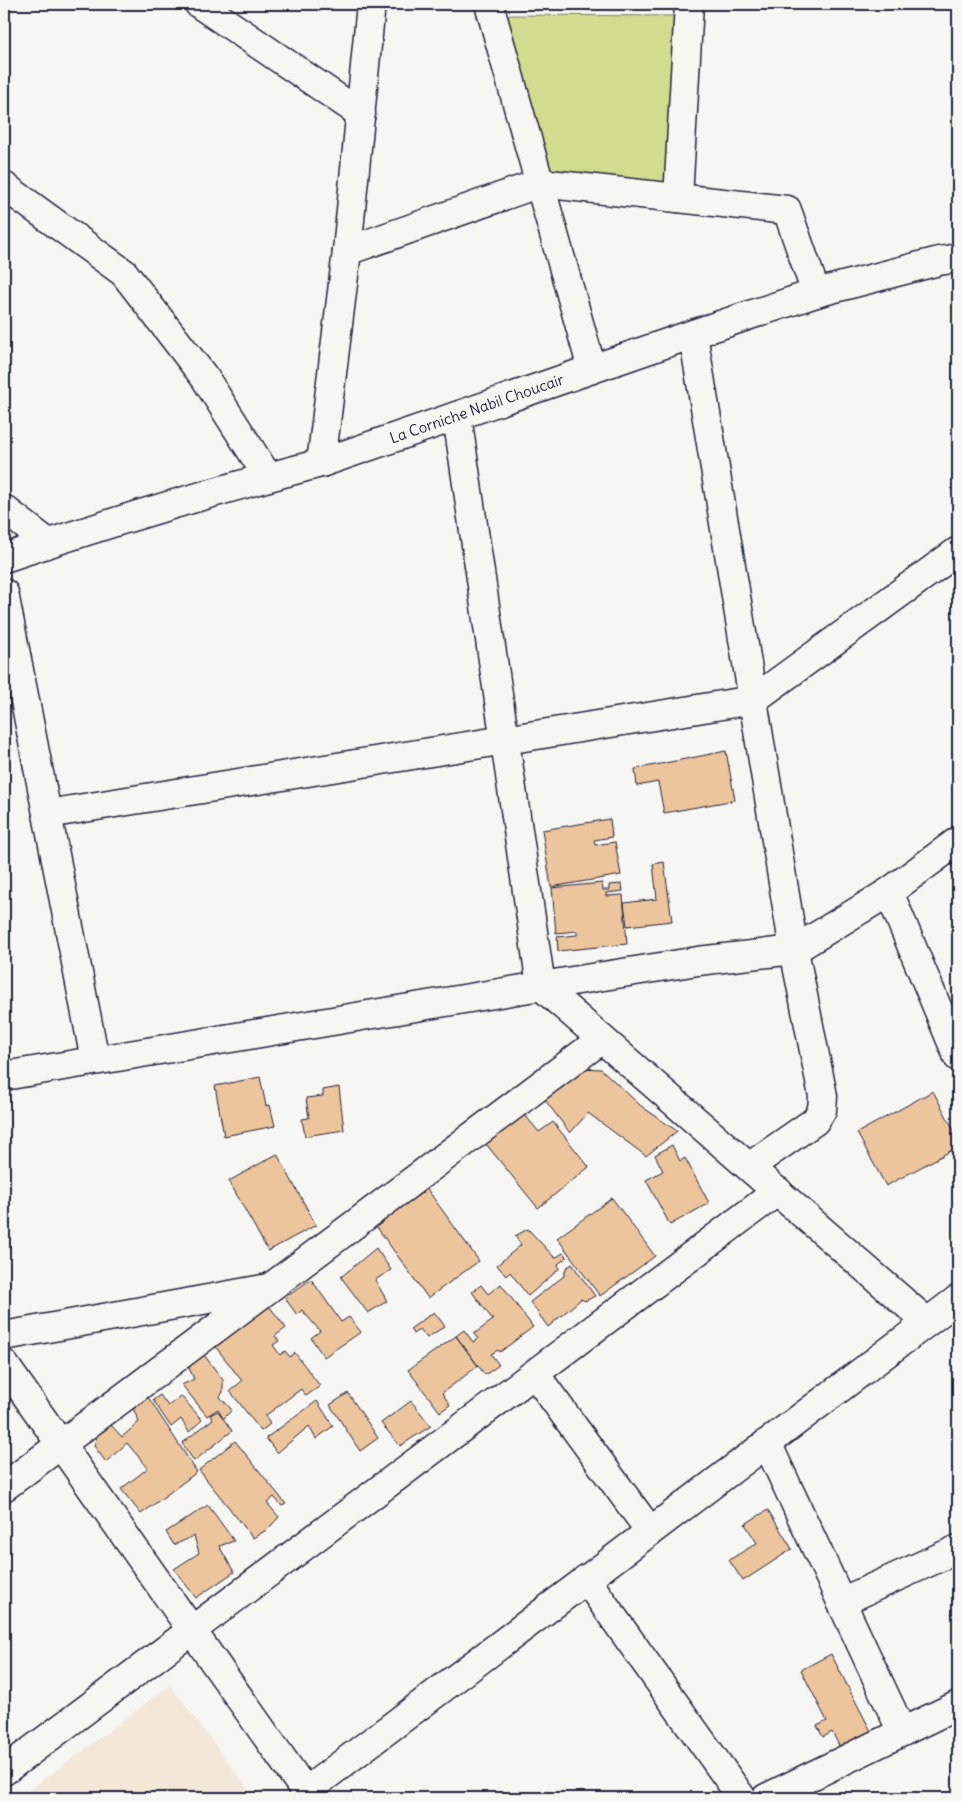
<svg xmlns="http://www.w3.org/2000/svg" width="962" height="1802" font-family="Delius,sans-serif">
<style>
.built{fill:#f3e7d8}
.green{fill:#d1dc8f;stroke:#7a7f65}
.building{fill:#edc59c;stroke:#22223b}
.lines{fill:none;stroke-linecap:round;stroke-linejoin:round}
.street-casing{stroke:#22223b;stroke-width:31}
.street{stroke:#f6f6f2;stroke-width:28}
.labels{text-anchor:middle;stroke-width:4;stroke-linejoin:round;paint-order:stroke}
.street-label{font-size:15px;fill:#22223b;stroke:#f6f6f2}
</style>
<rect width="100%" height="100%" fill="#f6f6f2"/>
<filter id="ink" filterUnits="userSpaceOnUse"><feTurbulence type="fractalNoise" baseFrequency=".02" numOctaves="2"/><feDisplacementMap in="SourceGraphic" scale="10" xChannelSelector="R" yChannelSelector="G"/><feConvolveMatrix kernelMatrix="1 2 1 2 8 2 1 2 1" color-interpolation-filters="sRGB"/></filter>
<g filter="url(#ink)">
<path class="built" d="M170 1685 255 1798H19Z"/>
<path class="green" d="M505 15 674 16 669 188 551 181Z"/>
<path class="building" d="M726 751 735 800 664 813 658 782 637 786 635 769Z
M610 819 612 837 594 840 595 845 615 842 621 875 551 887 542 830Z
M664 862 672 921 627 926 624 903 657 899 653 864Z
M602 883 603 890H609V885L622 884 623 891 606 893V896L623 895 627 944 558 951 557 937 577 935V931L556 933 552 888Z
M582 1068 601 1069 641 1106 677 1131 646 1156 588 1113 570 1133 542 1096Z
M260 1077 266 1106 270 1105 275 1126 224 1136 215 1086Z
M339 1087 344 1130 305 1136 302 1119 309 1118 306 1098 323 1096V1090Z
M933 1091 958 1138V1147L886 1186 857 1133Z
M524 1114 539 1132 553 1122 589 1167 538 1208 486 1144Z
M672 1145 680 1161 685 1158 709 1203 670 1225 646 1180 663 1171 655 1155Z
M277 1154 316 1225 268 1251 229 1181Z
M427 1189 479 1261 428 1298 376 1226Z
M612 1198 655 1256 600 1296 557 1238Z
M528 1229 555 1258 563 1253 567 1257 558 1264 559 1269 528 1296 510 1272 506 1276 497 1265 521 1245 515 1236Z
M376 1248 391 1270 375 1280 387 1301 368 1313 341 1277Z
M572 1264 595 1296 585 1301 581 1299 548 1327 530 1302 564 1276 566 1268Z
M311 1279 341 1322 349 1317 361 1332 324 1357 311 1338 320 1331 302 1310 297 1315 285 1298Z
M501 1284 533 1327 500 1352 498 1350 491 1354 499 1365 485 1375 456 1336 464 1330 473 1342 478 1339 474 1334 493 1320 472 1292 481 1285 488 1294Z
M266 1302 286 1328 275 1336 279 1341 273 1345 280 1355 285 1351 290 1357 295 1353 320 1386 306 1396 301 1389 265 1416 270 1424 261 1431 230 1391 242 1381 212 1342Z
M434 1312 445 1326 427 1338 420 1329 413 1334 410 1329Z
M456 1336 478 1366 442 1393 450 1405 440 1412 408 1370Z
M201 1351 223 1380V1392L220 1397 232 1410 223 1419 218 1409 207 1416 182 1385 194 1379 189 1368Z
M348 1393 378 1438 360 1451 330 1405Z
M146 1394 197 1472 141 1514 121 1489 148 1468 127 1443 106 1462 94 1446 99 1429 109 1423 122 1437 139 1422 132 1406Z
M160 1395 168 1406 181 1396 202 1420 189 1432 181 1419 171 1427 153 1400Z
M317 1401 333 1426 316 1439 309 1426 277 1453 266 1438Z
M411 1401 431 1426 400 1446 381 1423Z
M218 1411 232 1431 194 1461 182 1443 213 1419 210 1415Z
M235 1441 286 1504 282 1506 274 1497 267 1503 279 1517 268 1529 253 1538 199 1470Z
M208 1505 234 1541 219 1546 234 1572 196 1598 174 1569 199 1553 194 1536 174 1545 166 1532Z
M768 1510 792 1549 743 1581 729 1560 757 1543 745 1524Z
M831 1654 875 1739 844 1755 832 1732 823 1737 817 1726 827 1721 801 1670Z"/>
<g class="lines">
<defs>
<g id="street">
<path d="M199 4 361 114"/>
<path d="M489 4 592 369"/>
<path d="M4 186 124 273 205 378 268 477"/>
<path d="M678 198 689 4"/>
<path d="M347 251 540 183 787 210 816 293"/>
<path d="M693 334 794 950 823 1096 822 1110 815 1121 749 1167"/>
<path d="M457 416 541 986 927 1322"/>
<path d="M321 463 347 251 371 4"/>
<path d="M4 509 48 543"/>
<path id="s1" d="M4 558C108 523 214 491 321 463L693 334 816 293 939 261 958 258"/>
<path d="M4 593 95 1060"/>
<path d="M47 814 753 700 958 551"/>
<path d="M889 892 958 1057"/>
<path d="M4 1076 541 986 698 961 794 950 889 892 958 841"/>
<path d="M4 1336 263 1289"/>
<path d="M4 1364 310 1798"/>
<path d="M535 1374 650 1531"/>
<path d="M767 1443 902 1732"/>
<path d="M4 1487 602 1039"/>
<path d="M586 1579 742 1798"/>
<path d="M841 1602 958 1549"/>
<path d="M4 1771 778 1191"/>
<path d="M305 1792 958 1299"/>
<path d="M766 1798 958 1705"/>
</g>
</defs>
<use href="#street" class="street-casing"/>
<use href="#street" class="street"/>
</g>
</g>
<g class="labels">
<g class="street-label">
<text dy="5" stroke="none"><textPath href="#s1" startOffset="496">La Corniche Nabil Choucair</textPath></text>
</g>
</g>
<rect width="962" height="1802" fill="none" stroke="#f6f6f2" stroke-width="20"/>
<rect x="10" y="10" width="942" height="1782" fill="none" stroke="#22223b" stroke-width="2" filter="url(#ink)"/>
</svg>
